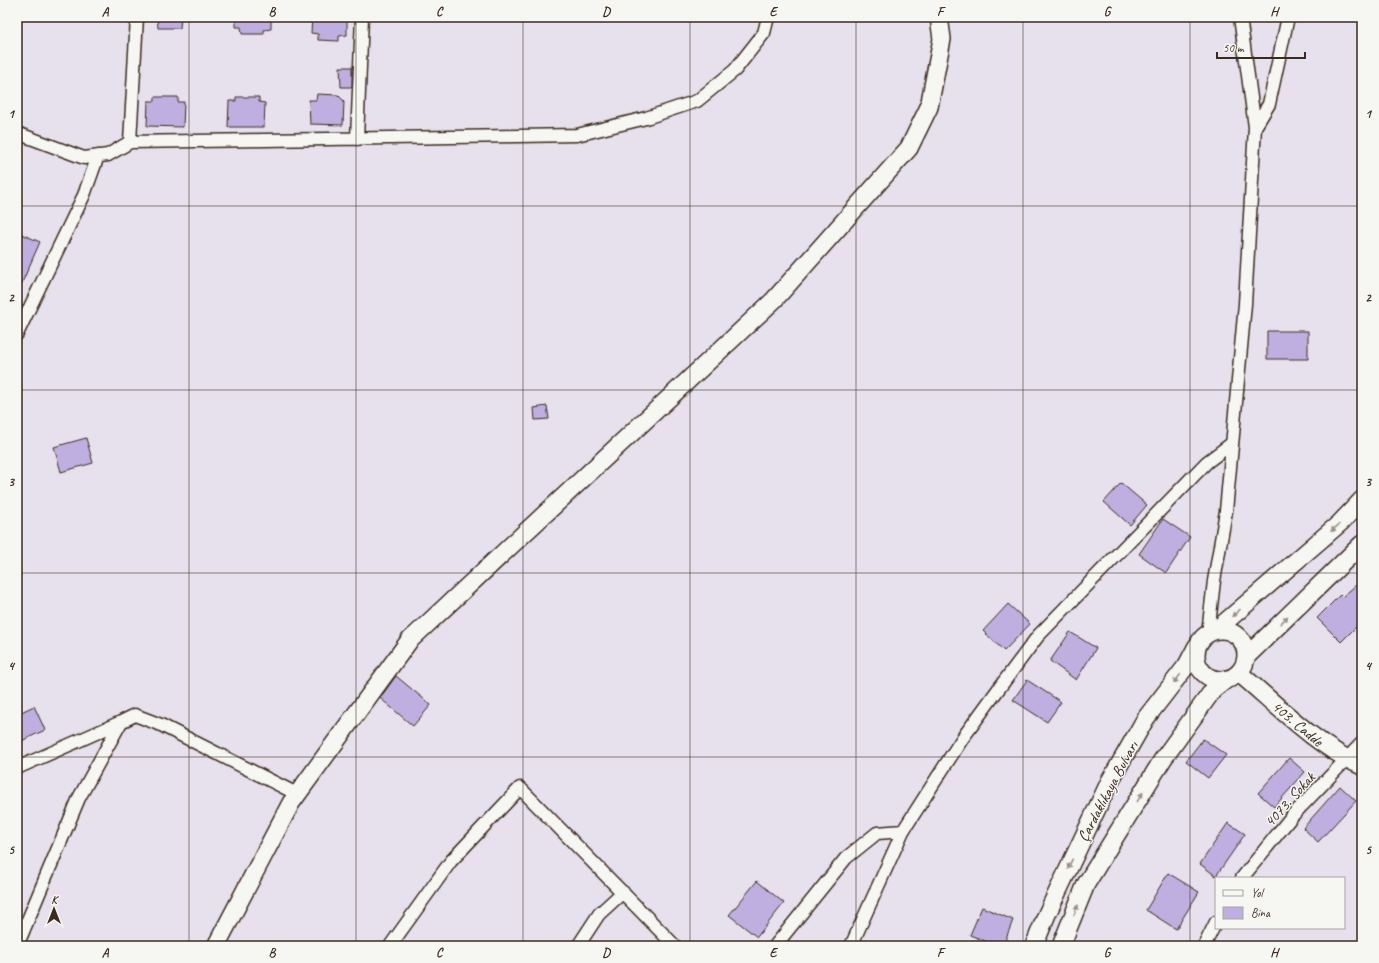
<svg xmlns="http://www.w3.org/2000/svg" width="1379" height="963" font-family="Caveat,sans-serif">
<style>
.building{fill:#bfafe0;stroke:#3b2a1e}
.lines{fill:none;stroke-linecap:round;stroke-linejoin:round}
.street-casing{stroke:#3b2a1e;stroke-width:15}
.secondary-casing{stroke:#3b2a1e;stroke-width:20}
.street{stroke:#f6f6f2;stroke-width:12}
.secondary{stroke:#f6f6f2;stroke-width:17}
.oneway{fill:#989088}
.grid{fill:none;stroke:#3b2a1e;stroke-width:1;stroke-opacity:0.55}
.labels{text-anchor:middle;stroke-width:3;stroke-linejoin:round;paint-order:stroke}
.street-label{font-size:16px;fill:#3b2a1e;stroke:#f6f6f2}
.neatline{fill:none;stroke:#3b2a1e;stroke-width:1.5}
.grid-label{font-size:13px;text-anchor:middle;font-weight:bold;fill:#3b2a1e}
</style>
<rect width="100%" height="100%" fill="#e6e1ed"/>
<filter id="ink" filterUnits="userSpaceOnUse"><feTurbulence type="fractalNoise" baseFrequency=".025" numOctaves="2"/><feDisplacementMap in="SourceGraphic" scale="8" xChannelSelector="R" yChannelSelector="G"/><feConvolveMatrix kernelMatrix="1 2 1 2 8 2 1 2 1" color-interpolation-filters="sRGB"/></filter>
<g filter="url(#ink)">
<path class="building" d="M157 17H181L180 28H158Z
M236 17H271V29L264 30V34H242L241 27H236Z
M312 17H347V35L339 36V41L318 40V34L311 33Z
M340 67H352V87H341Z
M317 94 338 95 344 101 343 125 310 124 309 100H316Z
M155 97H178V102H184L183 127 147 126 148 101H155Z
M236 97H259V102L265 103 264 127H228L229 101H236Z
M17 232 40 242 17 294Z
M1267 331H1308V359H1267Z
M547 406 549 419 535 420 534 408Z
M86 438 93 463 61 472 54 447Z
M1121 483 1147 505 1130 525 1104 502Z
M1163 519 1190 537 1166 573 1139 554Z
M1362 580V621L1341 642 1317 618 1340 595 1342 597Z
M1008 604 1030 624 1004 651 983 631Z
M1070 632 1096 648 1076 680 1050 661Z
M396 676 431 705 413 726 380 698Z
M1027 680 1061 702 1047 722 1013 700Z
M34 706 45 730 17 743V714Z
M1203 739 1226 755 1208 778 1186 761Z
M1289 758 1305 772 1274 807 1258 793Z
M1340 786 1356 801 1318 842 1303 828Z
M1228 823 1245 834 1216 876 1200 864Z
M1168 873 1199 892 1176 929 1146 910Z
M757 881 784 903 757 937 729 915Z
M982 907 1013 920 1003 946H998L970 935Z"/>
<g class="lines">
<defs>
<path id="street" d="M1255 127 1269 104 1288 17
M17 133 84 158 108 155 130 142 577 135 646 118 697 101 735 70 764 33 768 17
M357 139 362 17
M130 142 137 17
M17 334 84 195 98 156
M1208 633 1214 581 1226 511 1245 304 1255 127 1240 17
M17 768 121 722
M1242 878 1292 816 1362 743
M17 946 79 798 121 722 135 715 161 725 297 794
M390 946 451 861 520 788 675 946
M578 946 599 914 623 892
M775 946 846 858 877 833 903 831
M851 946 903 831 962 739 997 691 1038 636 1207 462 1231 444
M1204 946 1216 922"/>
<path id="secondary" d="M1216 630 1340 523 1362 500
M1196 655a25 25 0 1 1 50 0a25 25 0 1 1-50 0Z
M1246 657 1362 544
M1239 673C1277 705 1316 746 1362 766
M216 946 291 803 409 641 774 300 909 148 929 107 942 39 939 17
M1034 946 1047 914 1110 781 1146 718 1187 665 1197 646
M1061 946 1086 884 1163 759 1213 690 1227 679"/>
</defs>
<use href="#street" class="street-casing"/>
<use href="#secondary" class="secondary-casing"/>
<use href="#street" class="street"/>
<use href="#secondary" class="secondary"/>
</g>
<defs><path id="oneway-solid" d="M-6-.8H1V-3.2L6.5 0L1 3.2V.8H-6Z"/></defs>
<g class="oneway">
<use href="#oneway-solid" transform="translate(1335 528) rotate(139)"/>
<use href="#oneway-solid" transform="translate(1236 613) rotate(139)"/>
<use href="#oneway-solid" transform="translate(1284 620) rotate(-44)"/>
<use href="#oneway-solid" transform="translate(1177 679) rotate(128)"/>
<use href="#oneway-solid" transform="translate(1140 797) rotate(-59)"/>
<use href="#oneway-solid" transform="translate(1070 864) rotate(115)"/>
<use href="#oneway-solid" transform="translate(1076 910) rotate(-68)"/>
</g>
</g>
<path class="grid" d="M189 17V946M356 17V946M523 17V946M690 17V946M856 17V946M1023 17V946M1190 17V946M17 206H1362M17 390H1362M17 573H1362M17 757H1362"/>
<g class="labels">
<g class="street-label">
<text transform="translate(1298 723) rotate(40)" y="6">403. Cadde</text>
<text transform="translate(1107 791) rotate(-62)" y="6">Çardaklıkaya Bulvarı</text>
<text transform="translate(1289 799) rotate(-48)" y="6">4073. Sokak</text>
</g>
</g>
<rect width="1379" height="963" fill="none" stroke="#f6f6f2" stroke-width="44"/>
<rect x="1215" y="877" width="130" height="52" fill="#f6f6f2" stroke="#aba49d"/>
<rect x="1223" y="890" width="20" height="6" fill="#f6f6f2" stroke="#aba49d"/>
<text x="1251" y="897" font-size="12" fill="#3b2a1e">Yol</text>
<rect x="1223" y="907" width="20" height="12" fill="#bfafe0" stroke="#aba49d"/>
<text x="1251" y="917" font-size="12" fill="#3b2a1e">Bina</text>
<g transform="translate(54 909)" stroke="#f6f6f2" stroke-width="3" paint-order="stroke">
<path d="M0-3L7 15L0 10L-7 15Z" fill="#3b2a1e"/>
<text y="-6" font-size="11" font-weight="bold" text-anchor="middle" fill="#3b2a1e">K</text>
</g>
<path d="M1217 52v6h88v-6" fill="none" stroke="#3b2a1e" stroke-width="2"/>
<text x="1223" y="52" font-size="12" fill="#3b2a1e" stroke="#f6f6f2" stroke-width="3" paint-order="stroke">50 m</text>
<rect x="22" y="22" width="1335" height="919" class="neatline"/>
<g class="grid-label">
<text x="105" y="16">A</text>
<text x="272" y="16">B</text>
<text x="439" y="16">C</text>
<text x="606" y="16">D</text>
<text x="773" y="16">E</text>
<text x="940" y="16">F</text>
<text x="1107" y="16">G</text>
<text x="1274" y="16">H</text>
<text x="11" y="118">1</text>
<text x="1368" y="118">1</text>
<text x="11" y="302">2</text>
<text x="1368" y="302">2</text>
<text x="11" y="486">3</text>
<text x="1368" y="486">3</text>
<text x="11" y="670">4</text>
<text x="1368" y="670">4</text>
<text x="11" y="854">5</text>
<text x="1368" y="854">5</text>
<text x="105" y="957">A</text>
<text x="272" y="957">B</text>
<text x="439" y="957">C</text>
<text x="606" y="957">D</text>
<text x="773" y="957">E</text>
<text x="940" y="957">F</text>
<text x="1107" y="957">G</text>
<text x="1274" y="957">H</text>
</g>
</svg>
